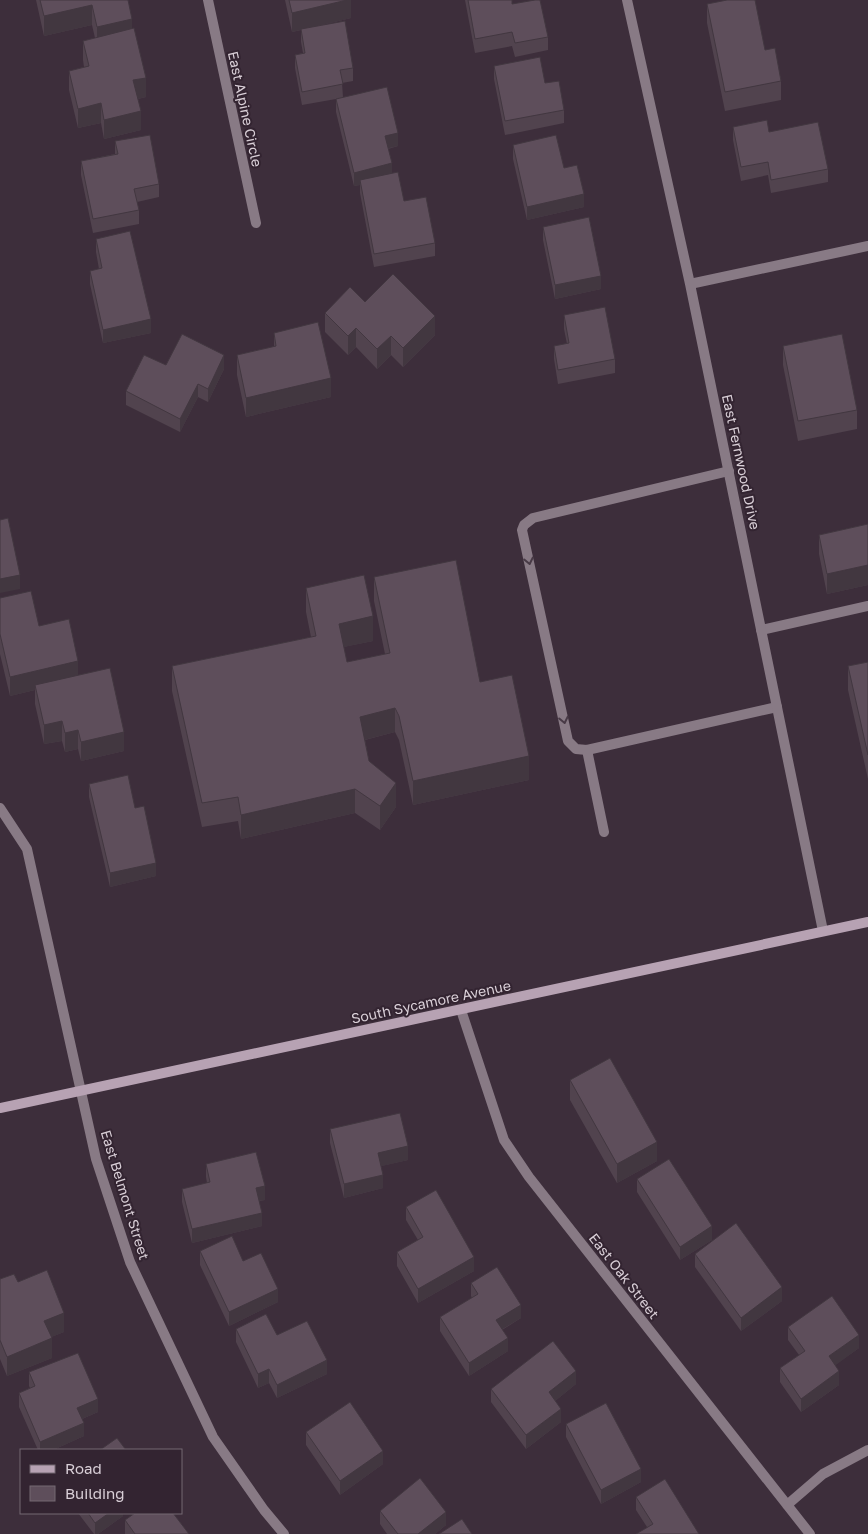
<svg xmlns="http://www.w3.org/2000/svg" width="868" height="1534" font-family="'Golos Text',sans-serif">
<style>
.lines{fill:none;stroke-linecap:round;stroke-linejoin:round}
.service{stroke:#887a85;stroke-width:10}
.minor{stroke:#887a85;stroke-width:10}
.secondary{stroke:#b7a2b3;stroke-width:10}
.wall{fill:#51434e}
.shaded-wall{fill:#423740}
.building{fill:#5e4e5b;stroke:#423740}
.oneway{stroke:#483a46}
.labels{text-anchor:middle;stroke-width:4;stroke-linejoin:round;paint-order:stroke}
.street-label{font-size:14px;fill:#d9cfd7;stroke:#332431}
</style>
<rect width="100%" height="100%" fill="#3d2e3b"/>
<g class="lines">
<path class="service" d="M729 471 533 518 524 525 522 530 568 741 576 749 587 750 777 707
M761 630 868 606
M587 750 604 832"/>
<path class="minor" d="M208 0 256 223
M627 0 690 284 823 931
M690 284 868 246
M0 808 27 849 96 1159 130 1262 213 1437 264 1510 284 1534
M461 1010 504 1140 529 1177 810 1534
M787 1505 823 1474 868 1450"/>
<path class="secondary" d="M0 1108 868 922"/>
</g>
<path class="wall" d="M36 0H128L132 29 146 97 138 99 141 130 104 139 101 123 78 128 69 90V71L84 67 83 60V41L95 38 92 25 44 36Z
M285 0H351V18L322 25 353 68V81L342 83 343 97 398 146 388 149 392 174 404 201 435 243V256L374 267 360 193V185L354 186 336 112V99L302 105 295 68V55L303 53 301 42V30L292 32Z
M465 0H512V4L548 37V50L515 57 512 46 475 53Z
M707 4 765 50 781 81V100L725 111 707 23Z
M494 66 545 83 564 110V123L505 135 494 79Z
M733 127 769 132 828 169V182L771 193 768 175 741 181 733 140Z
M115 141 159 184V197L137 202 139 210V224L93 233 81 175V161L115 154Z
M513 145 564 168 584 207 527 220 513 159Z
M543 227 601 289 555 299 543 240Z
M96 239 151 333 103 343 90 284V271L99 269 96 252Z
M365 302 435 335 403 367 391 355 377 369 356 347 348 355 325 332V313Z
M564 315 615 359V373L558 384 554 359V346L567 344 564 329Z
M274 333 331 397 246 417 237 375V355L274 347Z
M783 346 857 410V429L798 441 783 365Z
M166 365 224 369 208 402 198 397 180 432 126 405V391Z
M868 524V585L827 594 819 554V535Z
M374 577 480 682 529 780 413 805 399 740 395 732 365 740 369 761 396 807 380 830 355 813 241 839 238 821 202 827 172 691V666L311 637 306 612V588L373 641 343 647 347 662 385 654 374 601Z
M0 598 39 626 78 675 124 751 81 761 78 749 65 752 62 741 44 744 35 704V690L10 696 0 654Z
M868 662V779L848 690V666Z
M89 784 135 808 156 876 110 887 89 797Z
M570 1080 657 1161 617 1183 570 1100Z
M330 1129 408 1160 381 1166 383 1188 344 1198 330 1143Z
M206 1164 265 1200 259 1201 262 1226 192 1243 182 1202V1189L207 1183 206 1177Z
M637 1179 712 1240 680 1260 637 1192Z
M406 1207 474 1271 418 1303 397 1266V1252L418 1240 406 1220Z
M200 1251 243 1261 278 1302 229 1326 200 1265Z
M695 1254 782 1301 741 1331 695 1267Z
M0 1279 18 1282 64 1332 51 1337 52 1358 7 1376 0 1359Z
M471 1283 521 1318 502 1330 508 1351 469 1376 440 1331V1317L472 1298 471 1296Z
M788 1327 859 1348 835 1365 839 1385 801 1412 780 1382V1368L799 1355 788 1340Z
M236 1329 277 1335 327 1374 277 1398 269 1383 258 1388 236 1342Z
M29 1372 98 1412 82 1419 84 1436 53 1450H38L19 1407V1393L30 1388 29 1386Z
M576 1384 555 1401 561 1422 526 1449 491 1402V1389Z
M566 1424 641 1482 601 1504 566 1437Z
M306 1432 383 1464 340 1495 306 1445Z
M636 1497 699 1534 647 1527 636 1510Z
M380 1511 446 1525 435 1534H387L380 1524Z
M78 1513H123V1516L98 1534H94Z
M125 1520 189 1534H125Z"/>
<path class="shaded-wall" d="M347 0H351V18L292 32V13Z
M92 5V25L44 36V16Z
M132 19V38L97 46V27Z
M146 78V97L133 100V80Z
M101 103V123L78 128V109Z
M141 111V130L104 139V120Z
M398 133V146L385 149V136Z
M392 163V177L360 180V185L354 186V173Z
M584 194V207L527 220V207Z
M601 276V289L555 299V285Z
M435 316V335L403 367V348Z
M151 319V333L103 343V330Z
M356 328V347L348 355V336Z
M391 336V355L377 369V349Z
M224 355V369L208 402V389Z
M331 378V397L246 417V398Z
M198 384V397L180 432V419Z
M868 565V585L827 594V574Z
M20 575V589L0 593V579Z
M373 616V641L339 648V624Z
M78 661V680L35 685V690L10 696V677Z
M395 708V732L360 741V717Z
M62 721V741L44 744V725Z
M78 730V749L65 752V733Z
M124 732V751L81 761V742Z
M529 756V780L413 805V781Z
M396 783V807L380 830V806Z
M355 789V813L241 839V815Z
M156 863V876L110 887V873Z
M657 1142V1161L617 1183V1164Z
M408 1146V1160L378 1167V1153Z
M383 1175V1188L344 1198V1184Z
M265 1186V1200L256 1201V1188Z
M262 1213V1226L192 1243V1229Z
M712 1226V1240L680 1260V1247Z
M474 1257V1271L418 1303V1289Z
M782 1287V1301L741 1331V1318Z
M278 1289V1302L229 1326V1312Z
M521 1305V1318L496 1333V1320Z
M64 1313V1332L44 1340V1321Z
M859 1335V1348L829 1370V1356Z
M52 1338V1358L7 1376V1357Z
M508 1338V1351L469 1376V1363Z
M327 1360V1374L277 1398V1385Z
M269 1369V1383L258 1388V1374Z
M576 1371V1384L549 1406V1392Z
M839 1371V1385L801 1412V1399Z
M98 1399V1412L77 1421V1408Z
M561 1409V1422L526 1449V1435Z
M84 1423V1436L53 1450H40V1442Z
M383 1451V1464L340 1495V1481Z
M641 1469V1482L601 1504V1490Z
M446 1512V1525L435 1534H418Z
M109 1513H123V1516L98 1534H95V1523Z"/>
<path class="building" d="M40 0H128L132 19 97 27 92 5 44 16Z
M289 0H347L292 13Z
M468 0H512V4L535 0H540L548 37 515 43 512 32 475 39Z
M727 0H755L765 50 775 48 781 81 725 92 707 4Z
M345 21 353 68 340 70 343 84 302 92 295 55 305 53 301 29Z
M134 28 146 78 133 80 141 111 104 120 101 103 78 109 69 71 89 66 83 41Z
M540 57 545 83 559 81 564 110 505 121 494 66Z
M387 87 398 133 385 136 392 163 354 173 336 99Z
M767 120 769 132 818 122 828 169 771 180 768 162 741 167 733 127Z
M150 135 159 184 134 189 139 210 93 219 81 161 118 154 115 141Z
M556 135 564 168 577 165 584 194 527 207 513 145Z
M398 172 404 201 426 197 435 243 374 254 360 180Z
M589 217 601 276 555 285 543 227Z
M130 231 151 319 103 330 90 271 102 268 96 239Z
M393 274 435 316 403 348 391 336 377 349 356 328 348 336 325 313 350 287 365 302Z
M605 307 615 359 558 370 554 346 569 343 564 315Z
M318 322 331 378 246 398 237 355 276 346 274 333Z
M182 334 224 355 208 389 198 384 180 419 126 391 144 355 166 365Z
M842 334 857 410 798 421 783 346Z
M8 518 20 575 0 579V520Z
M868 524V565L827 574 819 535Z
M456 560 480 682 512 675 529 756 413 781 399 716 395 708 360 717 369 761 396 783 380 806 355 789 241 815 238 797 202 803 172 666 316 636 306 588 364 575 373 616 339 624 347 662 390 653 374 577Z
M31 591 39 626 69 619 78 661 10 677 0 634V598Z
M868 662V755L848 666Z
M110 668 124 732 81 742 78 730 65 733 62 721 44 725 35 685Z
M128 775 135 808 144 806 156 863 110 873 89 784Z
M610 1058 657 1142 617 1164 570 1080Z
M400 1113 408 1146 378 1153 383 1175 344 1184 330 1129Z
M256 1152 265 1186 256 1188 262 1213 192 1229 182 1189 210 1182 206 1164Z
M669 1159 712 1226 680 1247 637 1179Z
M436 1190 474 1257 418 1289 397 1252 423 1237 406 1207Z
M736 1223 782 1287 741 1318 695 1254Z
M232 1236 243 1261 261 1253 278 1289 229 1312 200 1251Z
M497 1267 521 1305 496 1320 508 1338 469 1363 440 1317 478 1294 471 1283Z
M47 1270 64 1313 44 1321 52 1338 7 1357 0 1340V1279L14 1274 18 1282Z
M832 1296 859 1335 829 1356 839 1371 801 1399 780 1368 805 1351 788 1327Z
M266 1314 277 1335 307 1321 327 1360 277 1385 269 1369 258 1374 236 1329Z
M553 1341 576 1371 549 1392 561 1409 526 1435 491 1389Z
M78 1353 98 1399 77 1408 84 1423 40 1442 19 1393 35 1386 29 1372Z
M350 1402 383 1451 340 1481 306 1432Z
M606 1403 641 1469 601 1490 566 1424Z
M117 1438 126 1450H100Z
M420 1478 446 1512 418 1534H398L380 1511Z
M665 1479 699 1534H636L653 1524 636 1497Z
M88 1513H109L95 1523Z
M135 1513H173L189 1534H135L125 1520Z
M462 1519 472 1534H439Z"/>
<defs><path id="oneway-chevron" d="M-2-3.5L2.5 0L-2 3.5" fill="none" stroke-width="1.6" stroke-linecap="round" stroke-linejoin="round" transform="scale(1.25)"/></defs>
<g class="oneway">
<use href="#oneway-chevron" transform="translate(529 561) rotate(78)"/>
<use href="#oneway-chevron" transform="translate(564 720) rotate(78)"/>
</g>
<g class="labels">
<g class="street-label">
<text transform="translate(245 109) rotate(78)" y="5">East Alpine Circle</text>
<text transform="translate(741 462) rotate(78)" y="5">East Fernwood Drive</text>
<text transform="translate(431 1002) rotate(-12)" y="5">South Sycamore Avenue</text>
<text transform="translate(125 1195) rotate(73)" y="5">East Belmont Street</text>
<text transform="translate(624 1276) rotate(52)" y="5">East Oak Street</text>
</g>
</g>
<rect x="20" y="1449" width="162" height="65" fill="#332431" stroke="#756873"/>
<rect x="30" y="1465" width="25" height="8" fill="#b7a2b3" stroke="#756873"/>
<text x="65" y="1474" font-size="15" fill="#d9cfd7">Road</text>
<rect x="30" y="1486" width="25" height="15" fill="#5e4e5b" stroke="#756873"/>
<text x="65" y="1499" font-size="15" fill="#d9cfd7">Building</text>
</svg>
